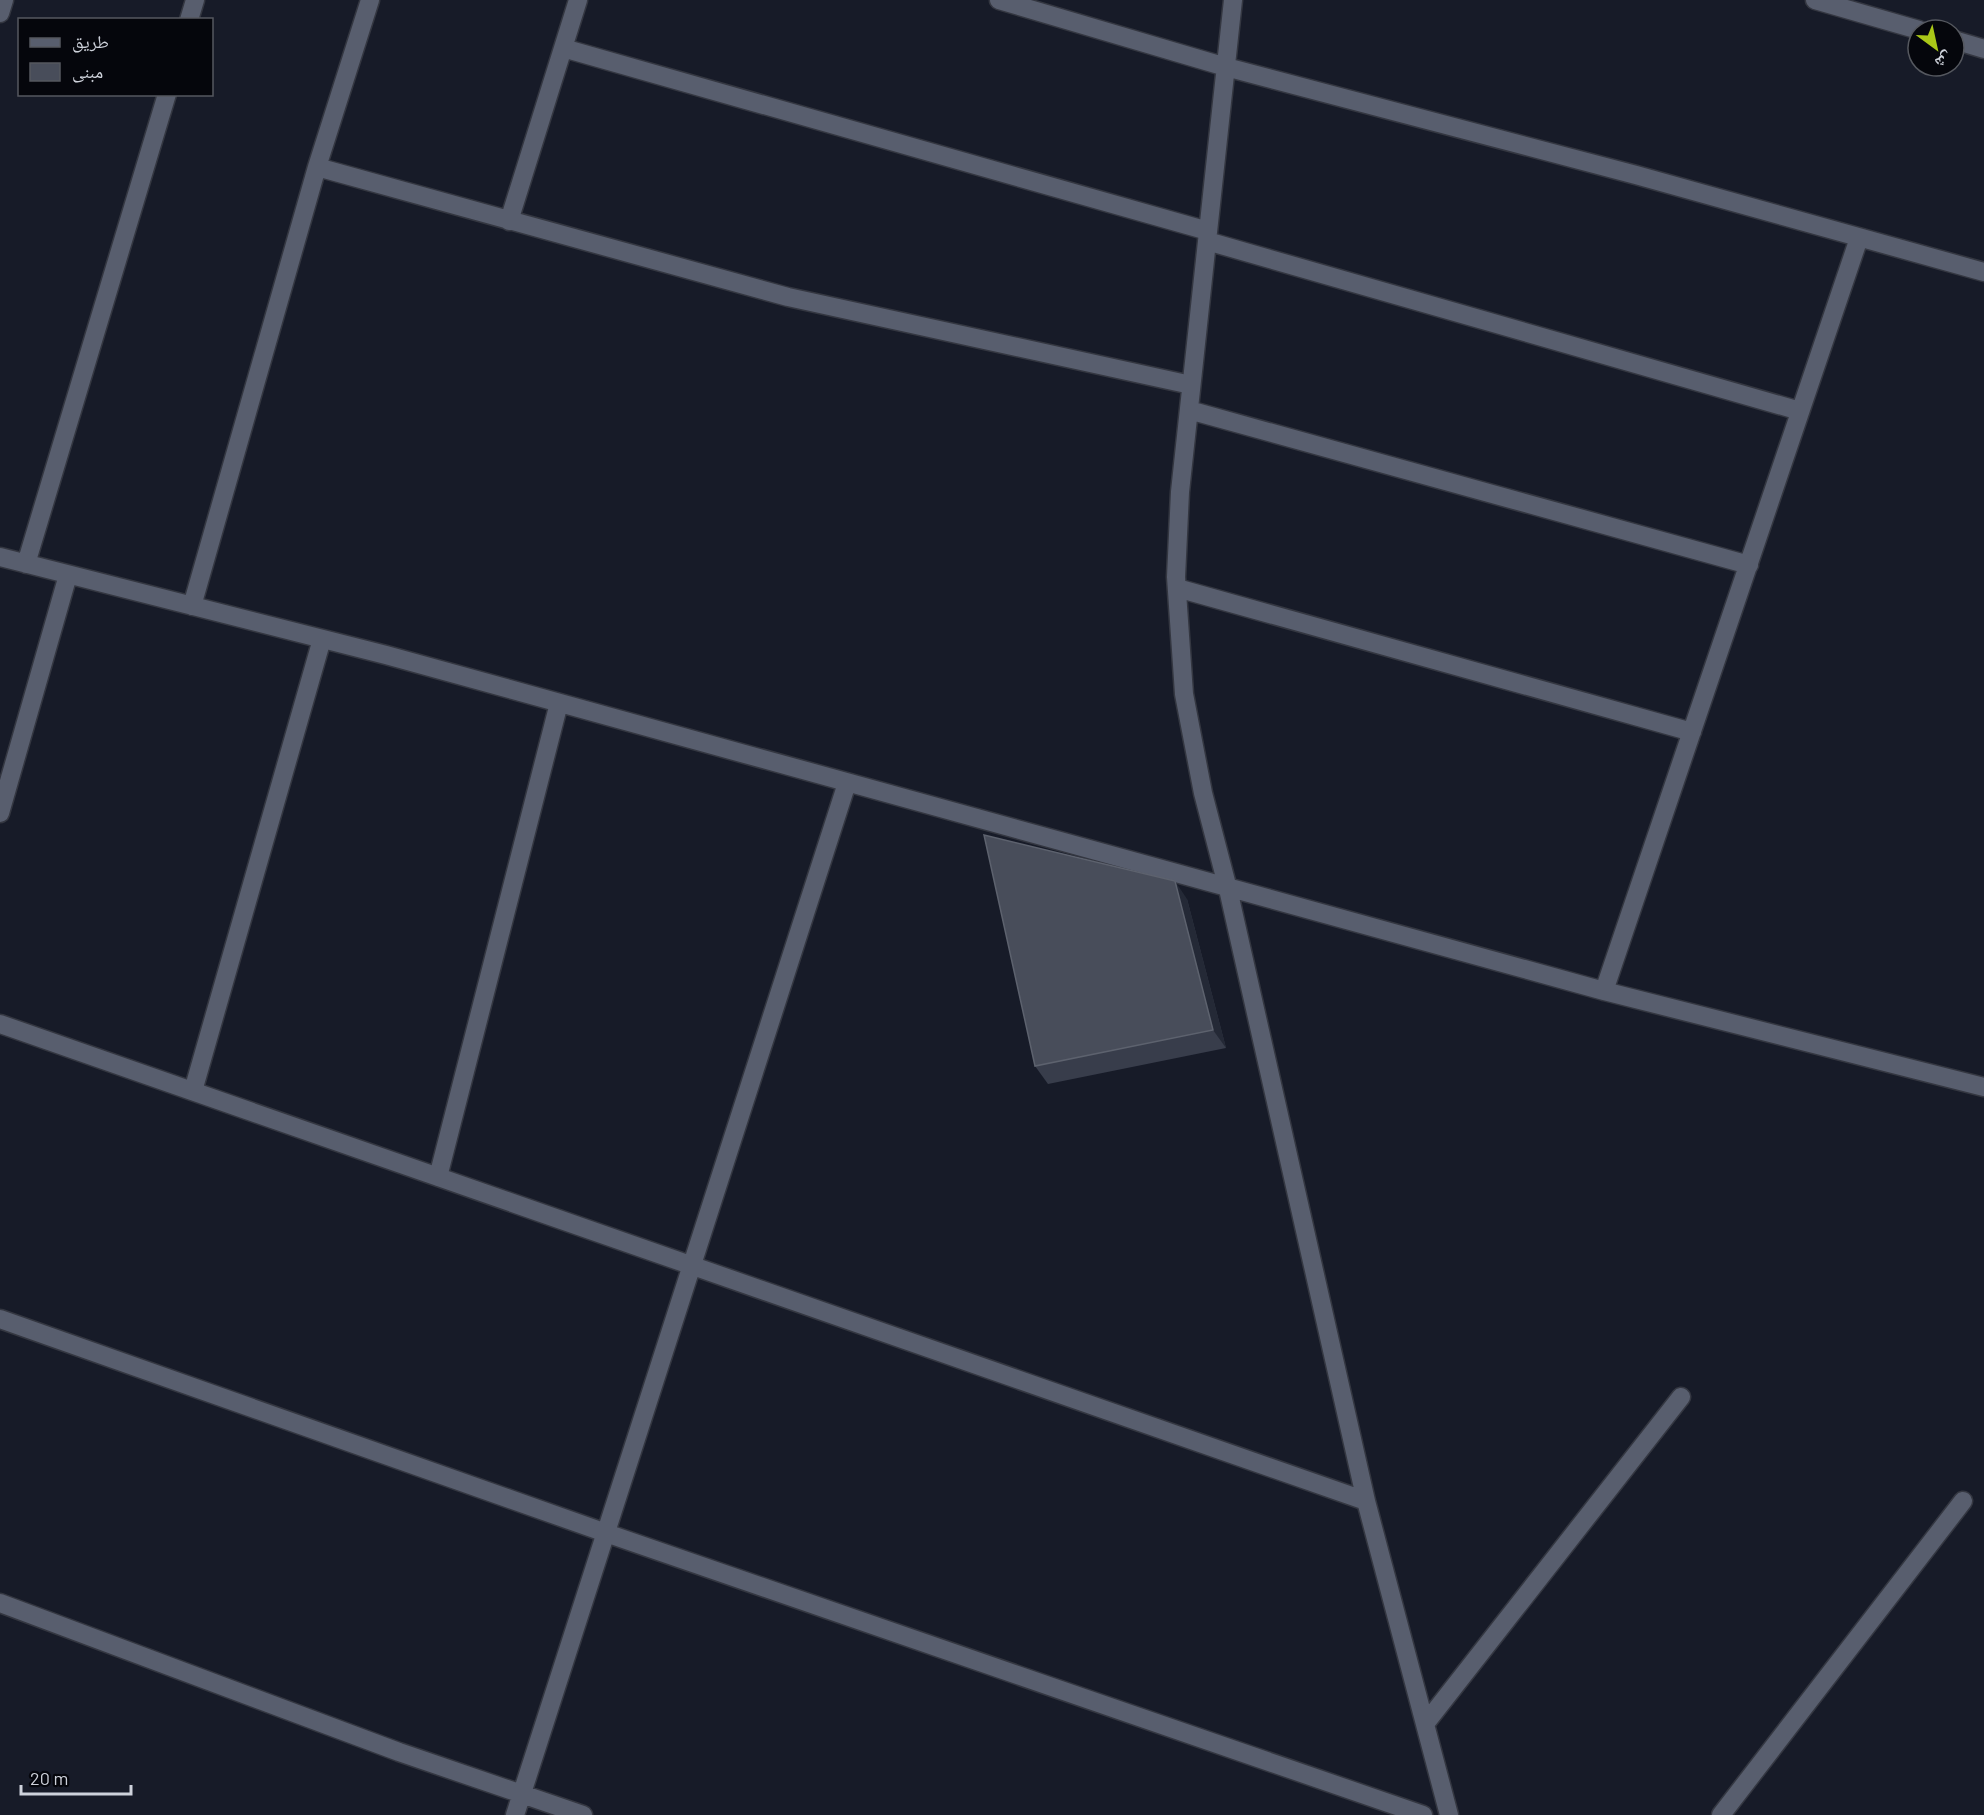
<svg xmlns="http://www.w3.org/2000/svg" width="1984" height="1815" font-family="Barlow,'Noto Naskh Arabic',sans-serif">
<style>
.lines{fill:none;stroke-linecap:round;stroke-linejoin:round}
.minor-casing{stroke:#343741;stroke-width:21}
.minor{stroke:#585e6e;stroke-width:18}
.wall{fill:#383d4b}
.shaded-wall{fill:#242936}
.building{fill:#484d5a;stroke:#5d626e;stroke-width:1.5}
</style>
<rect width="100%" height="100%" fill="#171b28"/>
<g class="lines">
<defs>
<path id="minor" d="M999 0 1226 67 1636 175 1984 272
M1233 0 1180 492 1176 577 1184 694 1203 793 1228 889 1366 1501 1449 1815
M1815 0 1919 30
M0 13 4 0
M189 20 195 0
M1954 40 1984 49
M563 48 1208 231
M317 167 788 297 1191 385
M509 221 578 0
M1207 241 1800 411
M1189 410 1749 565
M0 557 386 655 1604 991 1984 1087
M26 564 167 94
M1177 588 1692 732
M192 606 317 167 370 0
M0 813 68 575
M1604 991 1859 238
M0 1024 1366 1501
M193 1091 322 639
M438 1177 559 703
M0 1319 606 1533 1423 1815
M0 1603 399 1752 583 1815
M1425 1724 1681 1397
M515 1815 847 783
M1721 1815 1963 1501"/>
</defs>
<use href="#minor" class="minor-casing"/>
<use href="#minor" class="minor"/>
</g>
<path class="wall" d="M1187 899 1226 1048 1048 1084 1035 1066Z"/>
<path class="shaded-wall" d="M1175 881 1187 899 1226 1048 1213 1030Z"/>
<path class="building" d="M984 835 1175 881 1213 1030 1035 1066Z"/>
<rect x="18" y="18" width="195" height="78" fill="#05060c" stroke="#55585f" stroke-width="1.5"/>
<rect x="30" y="38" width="30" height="9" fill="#585e6e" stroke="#55585f" stroke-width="1.5"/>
<text x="72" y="48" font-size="18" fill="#ced2db">طريق</text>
<rect x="30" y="63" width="30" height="18" fill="#484d5a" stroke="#55585f" stroke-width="1.5"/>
<text x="72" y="78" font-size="18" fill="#ced2db">مبنى</text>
<g transform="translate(1936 48) rotate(147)"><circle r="28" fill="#05060c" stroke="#55585f" stroke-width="1.5"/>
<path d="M0-4.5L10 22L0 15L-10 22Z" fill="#aac718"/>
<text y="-9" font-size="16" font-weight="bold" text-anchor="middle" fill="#ced2db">ش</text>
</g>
<path d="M21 1785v9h110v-9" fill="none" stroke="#ced2db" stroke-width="3"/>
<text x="30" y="1785" font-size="18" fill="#ced2db" stroke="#05060c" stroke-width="4.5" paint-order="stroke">20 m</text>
</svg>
